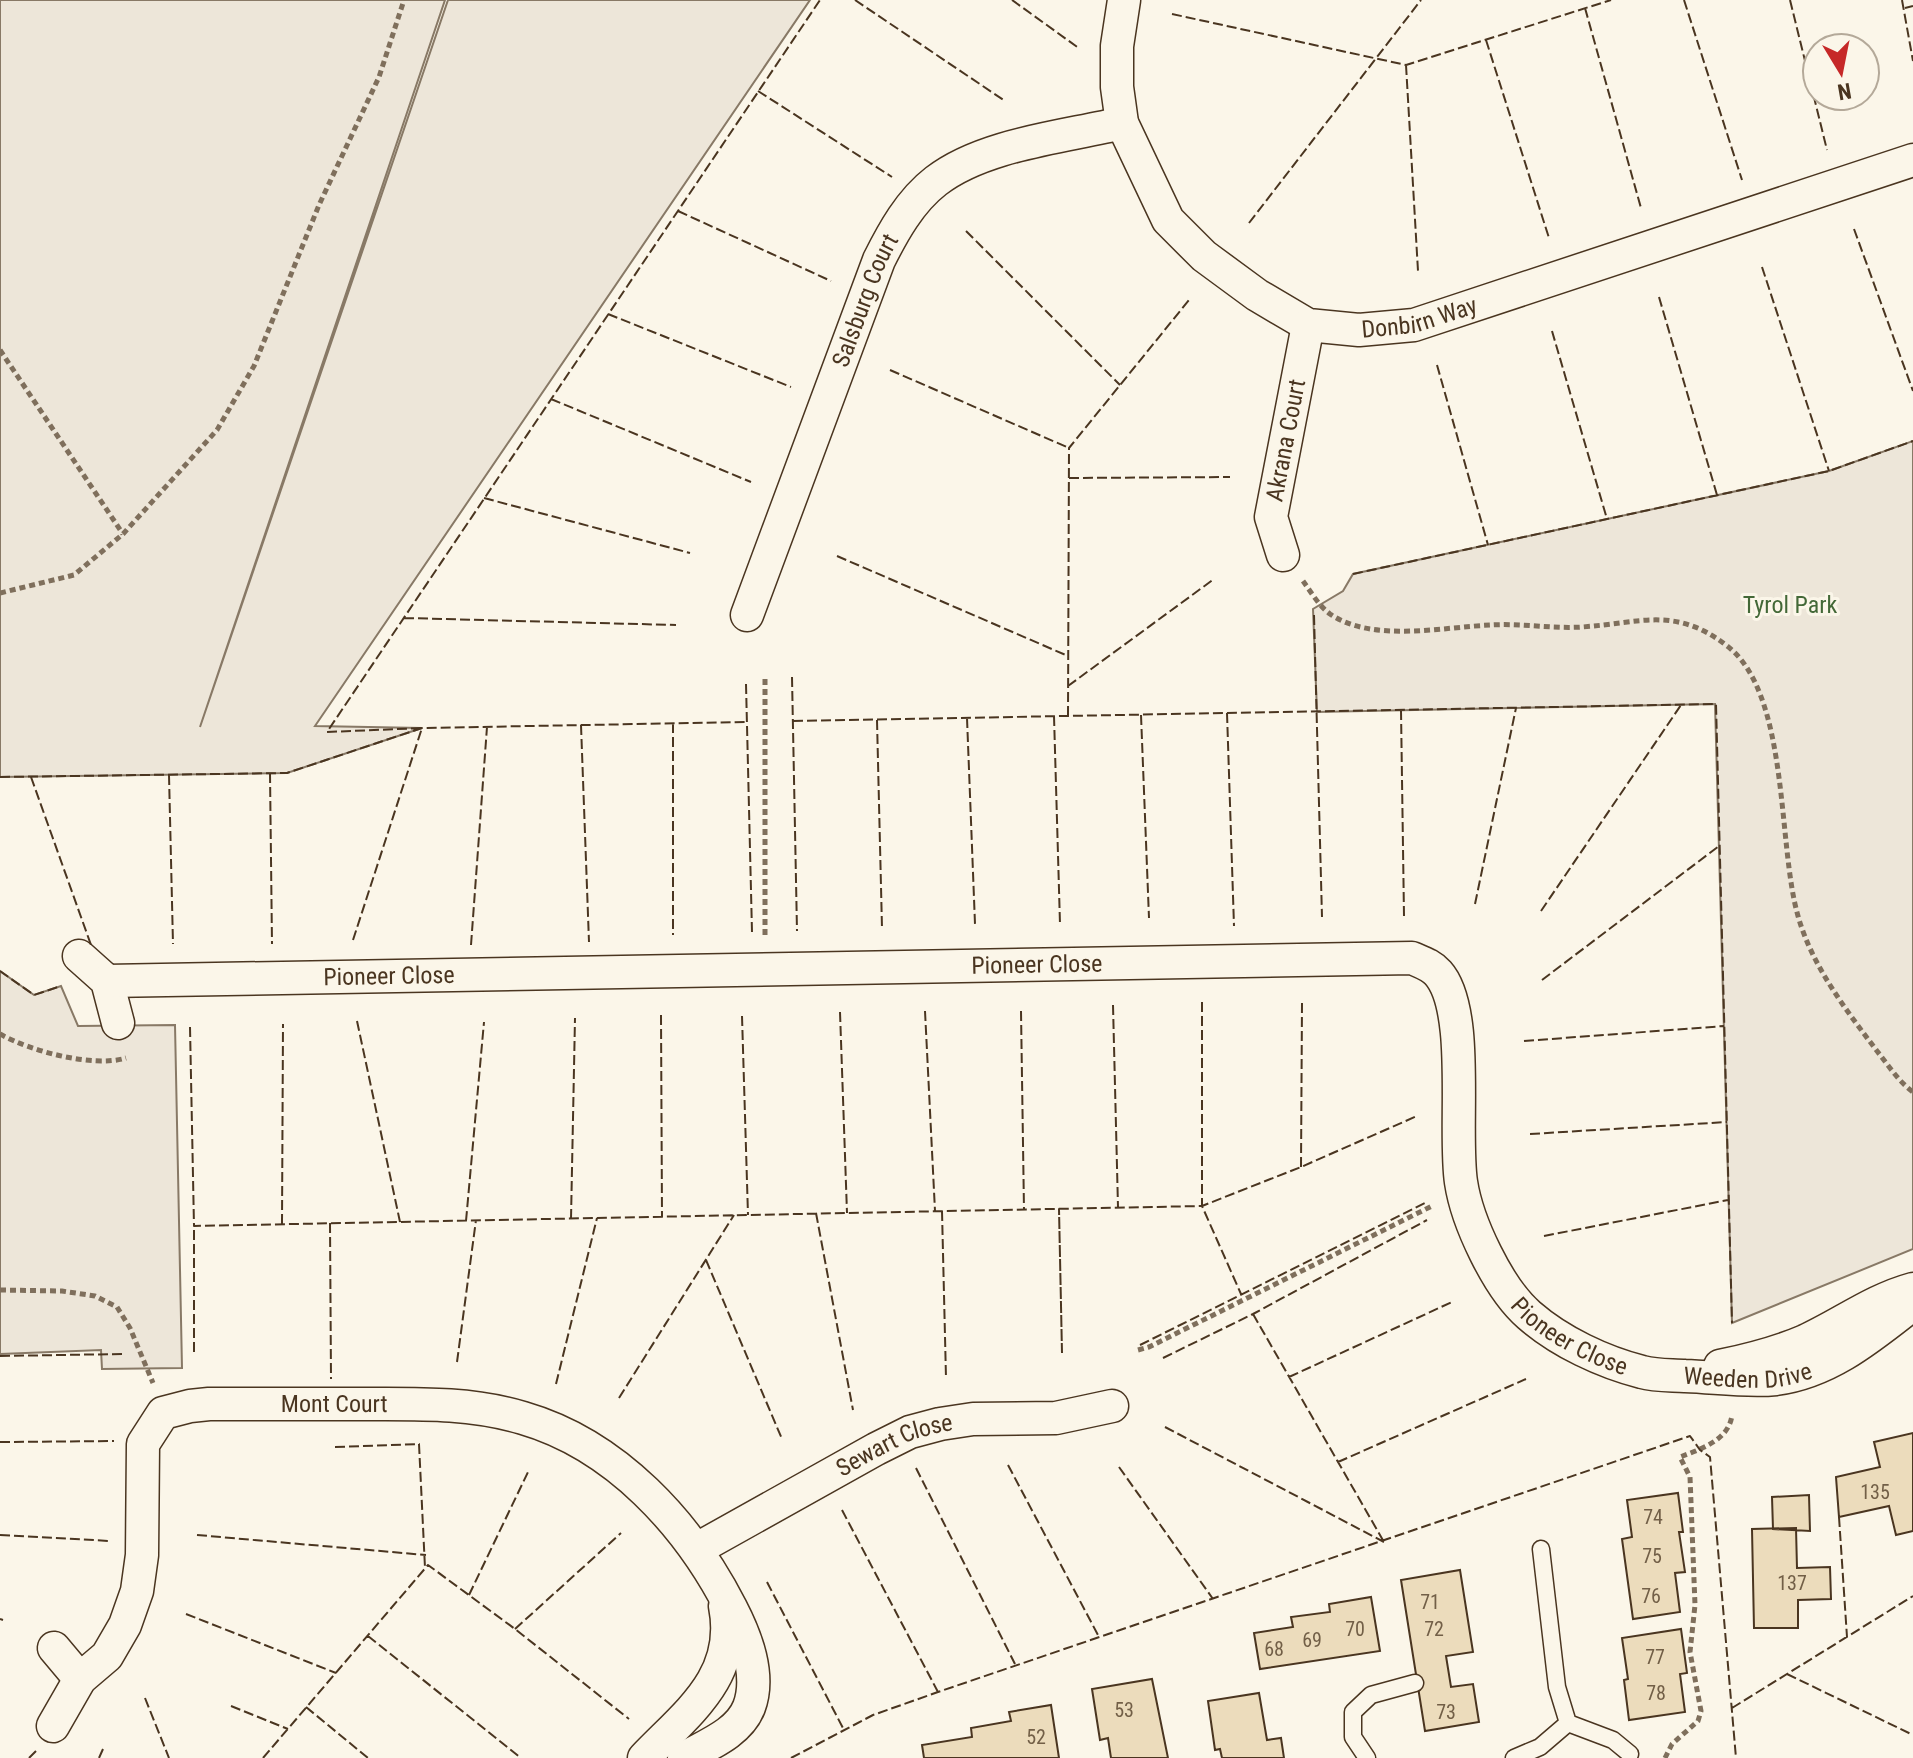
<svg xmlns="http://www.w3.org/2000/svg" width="1913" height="1758" font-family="'Roboto Condensed',sans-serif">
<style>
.green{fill:#ede6d9;stroke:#887966;stroke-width:2}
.building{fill:#ecdcbc;stroke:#4a3520;stroke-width:2}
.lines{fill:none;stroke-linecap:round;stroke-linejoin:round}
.lane-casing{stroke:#4a3520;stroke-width:19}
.street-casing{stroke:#4a3520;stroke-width:35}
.path{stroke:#7f6f5c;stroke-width:5;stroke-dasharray:6 4;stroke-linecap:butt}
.lane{stroke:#fbf6e9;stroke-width:16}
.street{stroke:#fbf6e9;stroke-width:32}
.fence{stroke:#4a3520;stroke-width:2;stroke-dasharray:10 4;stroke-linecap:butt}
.labels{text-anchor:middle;stroke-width:6;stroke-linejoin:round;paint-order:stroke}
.number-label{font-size:20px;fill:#725f47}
.street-label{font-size:24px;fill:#4a3520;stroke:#fbf6e9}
.park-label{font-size:24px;fill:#436837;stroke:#fbf6e9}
</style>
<rect width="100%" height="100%" fill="#fbf6e9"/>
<path class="green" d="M0 0H445L200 727 448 0H810L315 726 422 728 287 773 0 777Z
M1913 441V1249L1732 1323 1715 704 1317 712 1313 609 1343 591 1353 574 1829 471Z
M0 971 34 995 61 986 78 1026 175 1025 182 1368 102 1369 101 1350 0 1354Z"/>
<path class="building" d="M1913 1433V1531L1896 1535 1889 1506 1839 1517 1836 1477 1880 1467 1874 1442Z
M1678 1493 1683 1532H1679L1685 1572 1675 1573 1680 1612 1633 1619 1622 1539 1632 1537 1627 1500Z
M1809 1495 1810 1531 1773 1529 1772 1497Z
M1796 1528 1797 1568 1830 1567 1831 1599 1798 1600V1628H1754L1752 1529Z
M1460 1570 1473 1652 1446 1656 1451 1687 1473 1684 1479 1722 1425 1731 1401 1580Z
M1371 1597 1380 1651 1260 1669 1254 1633 1293 1627 1291 1617 1330 1612 1329 1604Z
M1681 1629 1687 1673 1680 1674 1685 1712 1629 1720 1624 1680 1628 1679 1622 1638Z
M1152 1679 1168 1758H1111L1108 1738 1100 1740 1092 1689Z
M1259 1693 1267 1740 1281 1738 1284 1758H1222L1220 1749 1215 1750 1208 1701Z
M1051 1705 1059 1758H924L922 1745 972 1737 971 1728 1011 1721 1009 1712Z"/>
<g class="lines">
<defs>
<path id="lane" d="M1541 1549 1557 1687 1568 1723 1613 1740 1630 1754
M1367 1758 1353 1737V1712L1371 1695 1415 1683
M1514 1758 1540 1747 1568 1723"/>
<g id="street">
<path id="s1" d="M1124 0 1117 46V87L1122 123 1168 220 1204 256 1257 295 1308 325 1359 330 1414 325 1913 160"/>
<path id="s2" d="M1283 555 1271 517 1308 325"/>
<path id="s3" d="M747 615 879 260C893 232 910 201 936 181 984 144 1064 137 1122 123"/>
<path d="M79 956 107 981 118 1023"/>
<path id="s4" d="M107 981 1412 958C1421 962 1431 965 1438 973 1471 1010 1453 1129 1461 1182 1467 1222 1498 1288 1529 1315 1560 1342 1603 1362 1642 1372 1656 1376 1671 1375 1685 1376 1715 1377 1746 1382 1776 1379 1830 1372 1872 1336 1913 1304"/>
<path d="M1720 1366C1749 1360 1777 1353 1805 1341 1842 1324 1873 1300 1913 1289"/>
<path id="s5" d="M697 1549 876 1449 910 1432 940 1424 973 1419 1056 1418 1112 1406"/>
<path d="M54 1648 80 1679"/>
<path id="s6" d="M53 1726 80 1679 107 1656 125 1625 137 1591 142 1555 143 1444 163 1413 190 1406 209 1404C260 1404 310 1404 360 1404 415 1404 470 1402 523 1418 616 1445 688 1524 731 1608 746 1637 761 1675 749 1707 739 1733 707 1745 684 1758"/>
<path d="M644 1758C687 1713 739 1677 725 1606"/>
</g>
</defs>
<use href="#lane" class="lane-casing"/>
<use href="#street" class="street-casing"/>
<path class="path" d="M0 350 123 534
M1303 581C1311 592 1319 606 1330 614 1372 643 1443 627 1491 625 1521 623 1552 629 1582 627 1640 623 1675 606 1726 645 1790 693 1777 843 1798 916 1812 966 1846 1010 1877 1051 1888 1065 1899 1082 1913 1092
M0 593 74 575 123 534 217 430 254 366 319 205 379 77 404 0
M765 935V676
M0 1034C30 1051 93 1068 126 1058
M0 1290 62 1291 95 1296 117 1307 130 1328 153 1383
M1138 1350 1149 1347 1432 1206
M1665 1758 1672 1744 1698 1721 1701 1711 1690 1652 1695 1605 1690 1477 1680 1457C1701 1449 1729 1440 1732 1415"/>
<use href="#lane" class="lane"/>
<use href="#street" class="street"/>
<path class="fence" d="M855 0 1005 101
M1012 0 1080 49
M1684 0 1742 180
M1790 0 1827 150
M1902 0 1913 61
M1585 8 1641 208
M1905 8 1913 6
M1172 14 1406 65 1611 0
M1486 40 1549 238
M1406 65 1418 271
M758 91 892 177
M678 211 831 281
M1249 223 1421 0
M1854 229 1913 391
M966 231 1120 385
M1762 267 1829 471
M1659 297 1717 495
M608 314 791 387
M1552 331 1607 519
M1437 365 1488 545
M890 370 1069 448
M551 399 751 482
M1069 478 1230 477
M484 498 690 553
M837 556 1068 656
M1353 574 1829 471 1913 441
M1314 615 1322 917
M404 618 676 625
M792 677 797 931
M746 684 752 932
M1068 686 1214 579
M1401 710 1404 916
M1227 713 1234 926
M1141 715 1149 918
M1054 716 1060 924
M1068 716 1069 448 1189 300
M967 718 975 924
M877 720 882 928
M793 721 1716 704 1732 1323
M673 723V935
M581 725 589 942
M270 773 272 944
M169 775 173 944
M0 777 287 773 422 728 748 722
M31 777 91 945
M1475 904 1516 708
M1541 911 1681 705
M353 940 422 728 327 732 820 0
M471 945 487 727
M0 971 34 995 61 986
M1542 980 1719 846
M1202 1002V1206L1241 1294
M1113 1005 1118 1207
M925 1011 935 1211
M1021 1011 1024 1210
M840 1012 847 1213
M661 1015 662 1217
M742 1016 748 1215
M357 1021 400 1222
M190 1027 194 1226 1202 1206 1301 1167 1417 1116
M1524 1041 1724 1026
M1530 1134 1727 1122
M1301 1167 1302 1003
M942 1211 946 1378
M816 1213 853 1410
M571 1219 575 1018
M466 1221 484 1022
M330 1223 331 1379
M282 1224 283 1024
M1544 1236 1728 1200
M706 1260 782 1439
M1253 1314 1384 1542
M1140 1345 1425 1203
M194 1352V1226
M1062 1353 1059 1209 1062 1353
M0 1356 122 1354
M1163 1358 1253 1314 1427 1220
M457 1362 476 1220
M1289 1377 1452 1302
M556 1384 597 1218
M619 1398 734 1215
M1165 1427 1384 1542
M0 1442 114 1441
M335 1447 419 1444 425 1568
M1338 1462 1526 1379
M1008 1465 1098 1635
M1119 1467 1213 1599
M916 1468 1015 1664
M842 1510 938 1692
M1839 1517 1847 1637
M0 1535 110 1541
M197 1535 426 1555
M767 1582 844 1730
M469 1595 529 1470
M186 1614 336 1673
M0 1619 3 1620
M515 1629 621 1533
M368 1636 521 1758
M1787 1674 1913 1735
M145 1698 169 1758
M231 1706 288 1729
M306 1707 368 1758
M1732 1708 1913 1596
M29 1758 36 1751
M99 1758 103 1749
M263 1758 428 1565 515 1629 629 1719
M791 1758 873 1715 938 1692 1690 1436 1700 1450 1710 1457 1736 1758"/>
</g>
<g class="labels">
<g class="number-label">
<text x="1875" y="1499">135</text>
<text x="1653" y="1524">74</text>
<text x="1652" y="1563">75</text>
<text x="1792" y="1590">137</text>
<text x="1651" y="1603">76</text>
<text x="1430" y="1609">71</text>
<text x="1355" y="1636">70</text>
<text x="1434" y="1636">72</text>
<text x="1312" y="1647">69</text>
<text x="1274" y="1656">68</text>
<text x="1655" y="1664">77</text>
<text x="1656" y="1700">78</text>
<text x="1124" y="1717">53</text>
<text x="1446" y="1719">73</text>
<text x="1036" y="1744">52</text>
</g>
<g class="street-label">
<text dy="8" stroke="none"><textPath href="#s3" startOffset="336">Salsburg Court</textPath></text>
<text dy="8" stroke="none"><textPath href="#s1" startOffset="520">Donbirn Way</textPath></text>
<text dy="8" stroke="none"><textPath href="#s2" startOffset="118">Akrana Court</textPath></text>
<text dy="8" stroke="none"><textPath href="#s4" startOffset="930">Pioneer Close</textPath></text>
<text dy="8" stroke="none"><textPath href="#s4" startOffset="282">Pioneer Close</textPath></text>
<text dy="8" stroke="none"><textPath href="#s4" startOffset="1746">Pioneer Close</textPath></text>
<text dy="8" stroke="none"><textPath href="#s4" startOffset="1934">Weeden Drive</textPath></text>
<text dy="8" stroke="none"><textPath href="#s6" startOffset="518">Mont Court</textPath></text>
<text dy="8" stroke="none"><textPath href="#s5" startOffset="224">Sewart Close</textPath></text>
</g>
<g class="park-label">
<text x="1790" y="613">Tyrol Park</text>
</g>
</g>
<g transform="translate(1841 72) rotate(170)"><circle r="38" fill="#fbf6e9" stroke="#b4a999" stroke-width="2"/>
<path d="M0-6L14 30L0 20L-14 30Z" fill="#c62828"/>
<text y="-12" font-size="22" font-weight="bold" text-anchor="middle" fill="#4a3520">N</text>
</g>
</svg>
